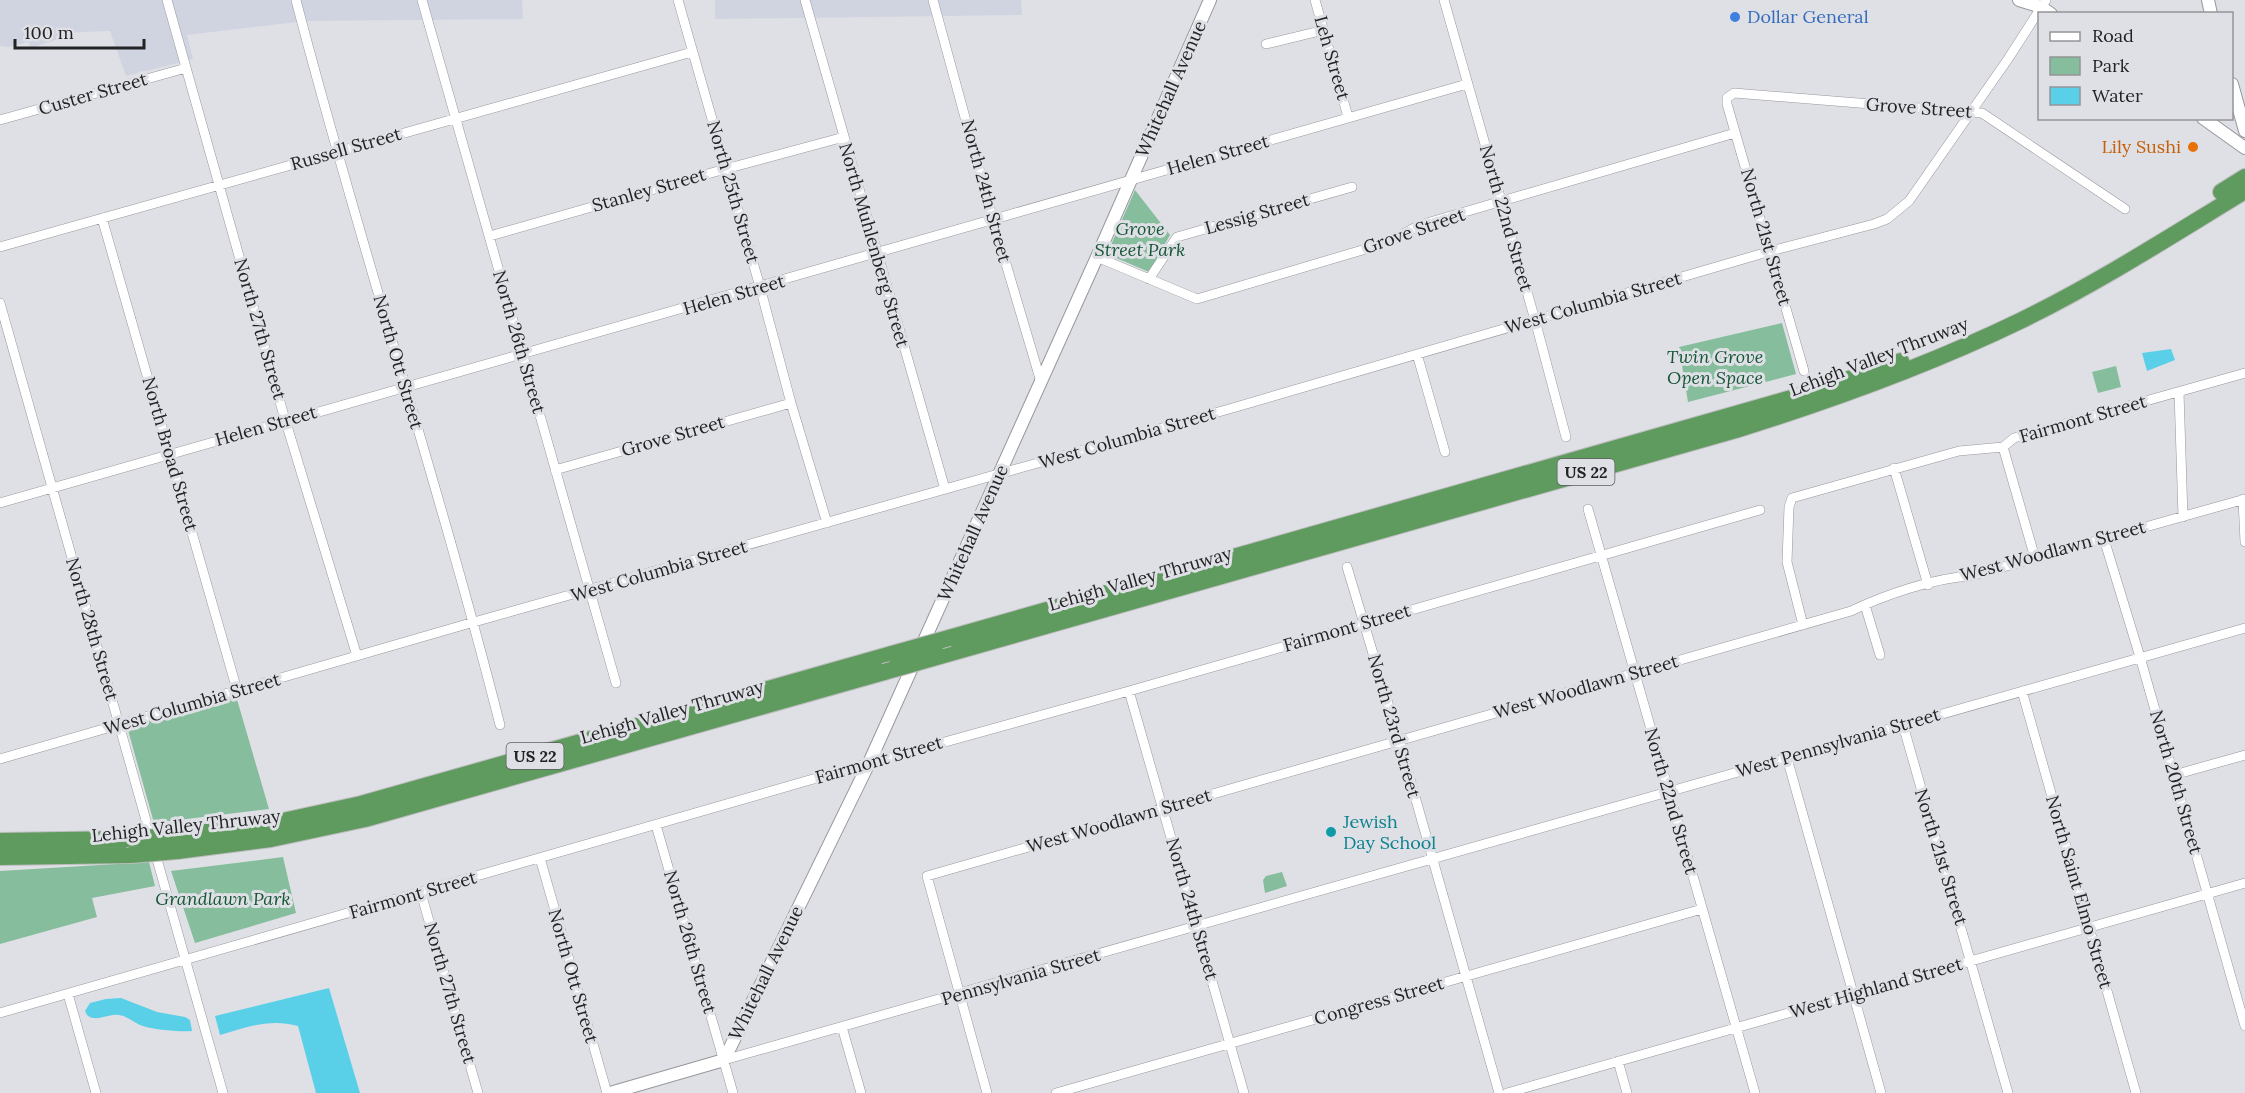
<svg xmlns="http://www.w3.org/2000/svg" width="2245" height="1093" font-family="Lora,serif">
<style>
.built{fill:#d0d4e0}
.green{fill:#86bd9c}
.water{fill:#59d0e7}
.lines{fill:none;stroke-linecap:round;stroke-linejoin:round}
.street-casing{stroke:#96979c;stroke-width:10}
.secondary-casing{stroke:#96979c;stroke-width:14}
.highway-casing{stroke:#bdbdbe;stroke-width:18}
.street{stroke:#fff;stroke-width:9}
.secondary{stroke:#fff;stroke-width:12}
.highway{stroke:#5f9a5f;stroke-width:16}
.highway-bridge-casing{stroke:#bdbdbe;stroke-width:18;stroke-linecap:butt}
.highway-bridge{stroke:#5f9a5f;stroke-width:16}
.shop-dot{fill:#3f7fe0;stroke:#dfe0e5;stroke-width:2}
.food-dot{fill:#e8710a;stroke:#dfe0e5;stroke-width:2}
.culture-dot{fill:#0f9aa8;stroke:#dfe0e5;stroke-width:2}
.labels{text-anchor:middle;stroke-width:6;stroke-linejoin:round;paint-order:stroke}
.shield{fill:#dfe0e5;stroke:#5b5c5f;stroke-width:1.5}
.shield-label{font-size:16px;font-weight:bold;fill:#232325}
.shop-label{font-size:18px;fill:#366cbe;stroke:#dfe0e5;text-anchor:start}
.street-label{font-size:18px;fill:#232325;stroke:#dfe0e5}
.food-label{font-size:18px;fill:#c56008;stroke:#dfe0e5;text-anchor:end}
.park-label{font-size:18px;font-style:italic;fill:#155636;stroke:#dfe0e5}
.culture-label{font-size:18px;fill:#0d838f;stroke:#dfe0e5;text-anchor:start}
</style>
<rect width="100%" height="100%" fill="#dfe0e5"/>
<path class="built" d="M0 0H522L523 19 305 21 187 35 193 59 126 76 110 31 58 33 59 39 31 48 28 42 9 47 0 46Z
M715 0H1021L1022 15 715 19Z"/>
<path class="green" d="M1135 190 1170 235 1149 272 1107 254Z
M1782 323 1796 374 1688 402 1679 347Z
M2116 366 2121 387 2098 393 2092 372Z
M236 696 269 809 154 823 128 730 135 725Z
M283 857 296 913 195 943 171 871Z
M149 862 155 886 92 898 97 917 0 944V871Z
M1282 872 1287 886 1265 893 1263 880 1266 876Z"/>
<path class="water" d="M2171 349 2175 360 2147 371 2142 353Z
M329 988 360 1093H316L298 1026C270 1018 247 1027 220 1035L215 1016Z
M121 998 157 1012 185 1017 190 1020 192 1031C179 1032 153 1030 140 1025 133 1022 127 1016 119 1015 108 1013 96 1023 87 1015L85 1011 90 1003 106 999Z"/>
<g class="lines">
<defs>
<path id="street" d="M167 0 284 416 357 656
M296 0C359 243 438 481 500 725
M422 0 616 683
M678 0 760 287 791 403 827 523
M805 0 945 489
M933 0 993 220 1041 382
M1315 0 1348 117
M1444 0 1535 320 1566 437
M1266 44 1324 30
M0 120 186 68
M102 218 237 690
M490 236 718 171 844 137
M0 247 692 52
M1097 257 1197 299 1386 243 1420 225 1735 133
M1149 279 1177 237 1352 187
M0 303 223 1093
M1417 354 1445 452
M1804 371 1727 104V98L1734 93 1982 113 2125 209
M2179 392 2183 517
M2003 447 2035 558
M1894 468 1928 585
M555 470 791 403
M2243 499 2245 542
M0 503 1467 84
M1588 509 1755 1093
M2104 539 2140 657 2245 1026
M1347 567 1399 740 1499 1093
M1865 605 1880 655
M1803 625 1787 562 1789 507 1792 498 1959 451 2003 447 2014 438 2245 373
M1129 691 1244 1093
M2022 691 2136 1093
M1903 725 2008 1093
M1787 758 1881 1093
M0 759 474 622 1229 409 1771 251 1874 224 1887 219 1909 201 2008 59 2046 0
M2174 775 2245 755
M656 825 733 1093
M540 858 607 1093
M421 893 478 1093
M68 994 96 1093
M0 1013 869 763 1129 691 1760 510
M842 1027 861 1093
M724 1060 2245 628
M1618 1061 1627 1093
M987 1093 927 876 1851 611C1885 595 1933 578 1971 576L2245 499
M1056 1093 1702 909
M1507 1093 2245 883"/>
<path id="secondary" d="M2019 0 2041 7 2051 14
M2208 0 2211 14
M2232 84 2245 131
M2203 118 2245 148
M610 1093 724 1060 869 763 1097 257 1210 0"/>
<path id="highway" d="M2221 192 2245 177
M949 638 1802 395 1901 361
M940 656 1739 429C1835 399 1929 365 2020 321 2098 283 2171 236 2245 191
M173 836 269 824 361 804 892 654
M0 841 126 839
M177 851 271 839 365 819 884 672
M0 857 131 855"/>
</defs>
<use href="#street" class="street-casing"/>
<use href="#secondary" class="secondary-casing"/>
<use href="#highway" class="highway-casing"/>
<use href="#street" class="street"/>
<use href="#secondary" class="secondary"/>
<use href="#highway" class="highway"/>
<defs>
<path id="highway-bridge" d="M892 654 949 638
M884 672 940 656
M126 839 173 836
M131 855 177 851"/>
</defs>
<use href="#highway-bridge" class="highway-bridge-casing"/>
<use href="#highway-bridge" class="highway-bridge"/>
</g>
<circle class="shop-dot" cx="1735" cy="17" r="6"/>
<circle class="food-dot" cx="2193" cy="147" r="6"/>
<circle class="culture-dot" cx="1331" cy="832" r="6"/>
<g class="labels">
<g class="shield">
<rect x="1557.5" y="459" width="57" height="26" rx="4.5"/>
<rect x="506.5" y="743" width="57" height="26" rx="4.5"/>
</g>
<g class="shield-label">
<text x="1586" y="478">US 22</text>
<text x="535" y="762">US 22</text>
</g>
<g class="shop-label">
<text x="1747" y="23">Dollar General</text>
</g>
<g class="street-label">
<text transform="translate(1332 58) rotate(74)" y="6">Leh Street</text>
<text transform="translate(1171 89) rotate(-66)" y="6">Whitehall Avenue</text>
<text transform="translate(93 94) rotate(-16)" y="6">Custer Street</text>
<text transform="translate(1919 108) rotate(4)" y="6">Grove Street</text>
<text transform="translate(346 149) rotate(-16)" y="6">Russell Street</text>
<text transform="translate(1218 155) rotate(-16)" y="6">Helen Street</text>
<text transform="translate(649 190) rotate(-16)" y="6">Stanley Street</text>
<text transform="translate(986 191) rotate(75)" y="6">North 24th Street</text>
<text transform="translate(733 192) rotate(74)" y="6">North 25th Street</text>
<text transform="translate(1257 214) rotate(-16)" y="6">Lessig Street</text>
<text transform="translate(1506 218) rotate(74)" y="6">North 22nd Street</text>
<text transform="translate(1414 231) rotate(-19)" y="6">Grove Street</text>
<text transform="translate(1766 237) rotate(74)" y="6">North 21st Street</text>
<text transform="translate(874 245) rotate(74)" y="6">North Muhlenberg Street</text>
<text transform="translate(734 295) rotate(-16)" y="6">Helen Street</text>
<text transform="translate(1593 303) rotate(-16)" y="6">West Columbia Street</text>
<text transform="translate(260 329) rotate(74)" y="6">North 27th Street</text>
<text transform="translate(519 342) rotate(74)" y="6">North 26th Street</text>
<text transform="translate(1879 357) rotate(-21)" y="6">Lehigh Valley Thruway</text>
<text transform="translate(398 362) rotate(74)" y="6">North Ott Street</text>
<text transform="translate(2083 419) rotate(-16)" y="6">Fairmont Street</text>
<text transform="translate(266 426) rotate(-16)" y="6">Helen Street</text>
<text transform="translate(673 436) rotate(-16)" y="6">Grove Street</text>
<text transform="translate(1127 438) rotate(-16)" y="6">West Columbia Street</text>
<text transform="translate(170 454) rotate(74)" y="6">North Broad Street</text>
<text transform="translate(973 533) rotate(-66)" y="6">Whitehall Avenue</text>
<text transform="translate(2053 551) rotate(-15)" y="6">West Woodlawn Street</text>
<text transform="translate(659 571) rotate(-16)" y="6">West Columbia Street</text>
<text transform="translate(1140 579) rotate(-16)" y="6">Lehigh Valley Thruway</text>
<text transform="translate(1347 628) rotate(-16)" y="6">Fairmont Street</text>
<text transform="translate(92 629) rotate(74)" y="6">North 28th Street</text>
<text transform="translate(1586 687) rotate(-16)" y="6">West Woodlawn Street</text>
<text transform="translate(192 704) rotate(-16)" y="6">West Columbia Street</text>
<text transform="translate(672 712) rotate(-16)" y="6">Lehigh Valley Thruway</text>
<text transform="translate(1394 726) rotate(74)" y="6">North 23rd Street</text>
<text transform="translate(1838 743) rotate(-16)" y="6">West Pennsylvania Street</text>
<text transform="translate(879 760) rotate(-16)" y="6">Fairmont Street</text>
<text transform="translate(2176 782) rotate(74)" y="6">North 20th Street</text>
<text transform="translate(1671 801) rotate(74)" y="6">North 22nd Street</text>
<text transform="translate(1119 821) rotate(-16)" y="6">West Woodlawn Street</text>
<text transform="translate(186 826) rotate(-6)" y="6">Lehigh Valley Thruway</text>
<text transform="translate(1941 857) rotate(73)" y="6">North 21st Street</text>
<text transform="translate(2079 892) rotate(74)" y="6">North Saint Elmo Street</text>
<text transform="translate(413 895) rotate(-16)" y="6">Fairmont Street</text>
<text transform="translate(1192 909) rotate(74)" y="6">North 24th Street</text>
<text transform="translate(690 942) rotate(74)" y="6">North 26th Street</text>
<text transform="translate(766 973) rotate(-64)" y="6">Whitehall Avenue</text>
<text transform="translate(573 976) rotate(74)" y="6">North Ott Street</text>
<text transform="translate(1021 977) rotate(-16)" y="6">Pennsylvania Street</text>
<text transform="translate(1876 988) rotate(-16)" y="6">West Highland Street</text>
<text transform="translate(450 993) rotate(74)" y="6">North 27th Street</text>
<text transform="translate(1379 1001) rotate(-16)" y="6">Congress Street</text>
</g>
<g class="food-label">
<text x="2181" y="153">Lily Sushi</text>
</g>
<g class="park-label">
<text x="1140" y="235">Grove<tspan x="1140" dy="21">Street Park</tspan></text>
<text x="1715" y="363">Twin Grove<tspan x="1715" dy="21">Open Space</tspan></text>
<text x="223" y="905">Grandlawn Park</text>
</g>
<g class="culture-label">
<text x="1343" y="828">Jewish<tspan x="1343" dy="21">Day School</tspan></text>
</g>
</g>
<rect x="2038" y="12" width="195" height="108" fill="#dfe0e5" stroke="#949498" stroke-width="1.5"/>
<rect x="2050" y="32" width="30" height="9" fill="#ffffff" stroke="#949498" stroke-width="1.5"/>
<text x="2092" y="42" font-size="18" fill="#232325">Road</text>
<rect x="2050" y="57" width="30" height="18" fill="#86bd9c" stroke="#949498" stroke-width="1.5"/>
<text x="2092" y="72" font-size="18" fill="#232325">Park</text>
<rect x="2050" y="87" width="30" height="18" fill="#59d0e7" stroke="#949498" stroke-width="1.5"/>
<text x="2092" y="102" font-size="18" fill="#232325">Water</text>
<path d="M15 39v9h129v-9" fill="none" stroke="#232325" stroke-width="3"/>
<text x="24" y="39" font-size="18" fill="#232325" stroke="#dfe0e5" stroke-width="4.5" paint-order="stroke">100 m</text>
</svg>
